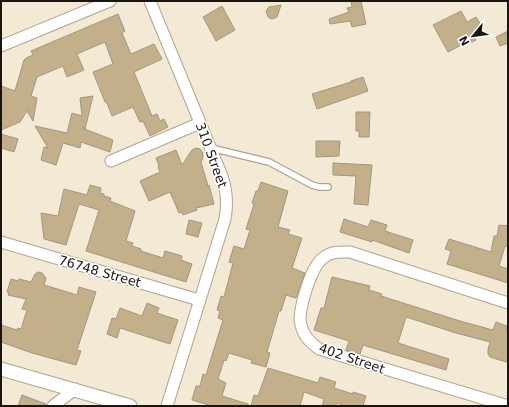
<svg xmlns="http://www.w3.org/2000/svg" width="509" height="407" font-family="'DejaVu Sans',sans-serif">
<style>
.building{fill:#c3b08b;stroke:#a09783}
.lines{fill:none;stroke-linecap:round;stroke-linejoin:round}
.service-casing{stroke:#aea491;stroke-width:8}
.minor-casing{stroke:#aea491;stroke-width:13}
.tertiary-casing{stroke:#aea491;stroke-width:15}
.service{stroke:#fff;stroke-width:5.5}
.minor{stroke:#fff;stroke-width:11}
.tertiary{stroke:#fff;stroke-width:13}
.labels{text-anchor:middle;stroke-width:3.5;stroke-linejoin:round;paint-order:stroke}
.street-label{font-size:13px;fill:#1a160f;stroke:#fff}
</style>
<rect width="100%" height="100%" fill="#f3e9d4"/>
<path class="building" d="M351 1H361L366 24 352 27 350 21 330 24 329 19 349 12 347 8 352 7Z
M281 5 277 17 272 19 268 17 266 11 269 7Z
M222 6 235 30 216 41 203 17Z
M461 11 467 22 476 17 483 28 473 34 476 40 464 46 463 44 448 52 433 25Z
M118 14 125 31 122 33 131 54 154 44 162 59 134 72 152 116 157 114 160 121 164 119 168 127 150 136 143 121 140 122 133 107 112 116 107 103 105 102 93 72 113 64 105 42 77 54 84 70 67 77 63 66 37 77 31 96 37 98 33 121 27 111 20 122 1 130V86L15 91 24 60 26 58 33 55 31 51Z
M508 31V43L500 46 496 37Z
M363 77 368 91 317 109 312 94 351 82V81Z
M93 96 85 129 84 127 82 128 113 140 110 152 81 142 80 148 63 143 56 165 41 160 44 147 48 148 35 126 67 133 72 113 82 116 80 98Z
M356 112H370L369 137H359V131H356Z
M1 134 18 139 14 152 1 148Z
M316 141H340L339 156 316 157Z
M196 148 200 149 203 153V157L201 162 208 186 209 185 214 204 196 208 197 210 183 215 182 212 179 213 170 192 149 201 140 181 160 172 158 167 159 166 156 158 176 150 182 165 192 150Z
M333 163 372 165 368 205 354 204 356 176 333 175Z
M261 182 288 191 278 227 290 230 288 234 302 238 292 268 305 273 296 298 286 295 281 311H279L267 352 270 353 266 367 251 363 252 360 229 353 226 361 224 360 218 379 226 383 222 396 248 404V406H212L192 400 196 386H200L203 374 206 375 223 320 218 318 220 311 217 310 221 296 224 297 233 263 229 262 234 246 244 249 250 230 246 229 254 204 252 203 256 191H258Z
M90 185 101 188 100 193 104 194V196L111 198 110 201 135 211 126 241 133 243 132 246 141 249V251L163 258 165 251 182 256 181 260 192 264 186 282 86 251 99 210 79 204 66 245 44 239 41 213 58 216 64 189 87 195Z
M344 219 368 227 371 220 387 225 385 231 413 240 409 253 372 240V242L340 232Z
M189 220 202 223 198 237 186 234Z
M499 225 508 226V247L505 246 499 266 508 269V283L447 264 451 251 445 249 449 239 491 252 494 236H497Z
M38 272 42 273 46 278 44 285 77 295 79 287 96 292 77 350 81 351 76 365 32 353 1 342V325L17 330 18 328 21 329 27 310 22 309 26 299 8 295 9 292H7L11 279 18 281 19 279 31 282 35 274Z
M332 277 370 286 369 290 382 294 381 296 460 321 493 330 496 322 507 326 506 331 508 332V356L506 362 490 357 488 354V349L490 342 456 333 406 317 398 343 449 359 446 370 363 345 360 354 346 350 349 341 314 330 321 308H324Z
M147 303 159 308 157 313 178 320 170 344 120 328 117 338 107 334 112 318 116 319 120 308 142 316Z
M268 368 318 383 320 377 336 382 334 388 353 394V392L366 396 363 406H346L336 403V406H322L324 399 304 392 300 406H251L254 395 258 396Z
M22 395 46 404V406H18Z"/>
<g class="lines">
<defs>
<path id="service" d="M211 148 269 162 312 185 319 187H328"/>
<path id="minor" d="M150 1 222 176C227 191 228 203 225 219L167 406
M1 46 110 1
M111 161 200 123
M1 242 199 300
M508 303 350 252C340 252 331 251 323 258 311 267 301 303 300 318 300 322 302 329 304 333 307 340 313 344 319 349L508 406
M53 406 75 389"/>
<path id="tertiary" d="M1 369 130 406"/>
</defs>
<use href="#service" class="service-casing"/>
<use href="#minor" class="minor-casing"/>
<use href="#tertiary" class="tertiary-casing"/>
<use href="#service" class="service"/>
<use href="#minor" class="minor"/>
<use href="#tertiary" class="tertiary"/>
</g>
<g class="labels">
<g class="street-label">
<text transform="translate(212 155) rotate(70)" y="5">310 Street</text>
<text transform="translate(100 271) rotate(16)" y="5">76748 Street</text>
<text transform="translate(352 358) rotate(19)" y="5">402 Street</text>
</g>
</g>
<rect width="509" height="407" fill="none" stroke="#1a160f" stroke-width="4"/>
<g transform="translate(473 36) rotate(241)" stroke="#ffffff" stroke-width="3" paint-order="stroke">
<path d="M0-3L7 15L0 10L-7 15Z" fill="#1a160f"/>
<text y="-6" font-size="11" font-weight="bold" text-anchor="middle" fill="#1a160f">N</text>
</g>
</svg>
